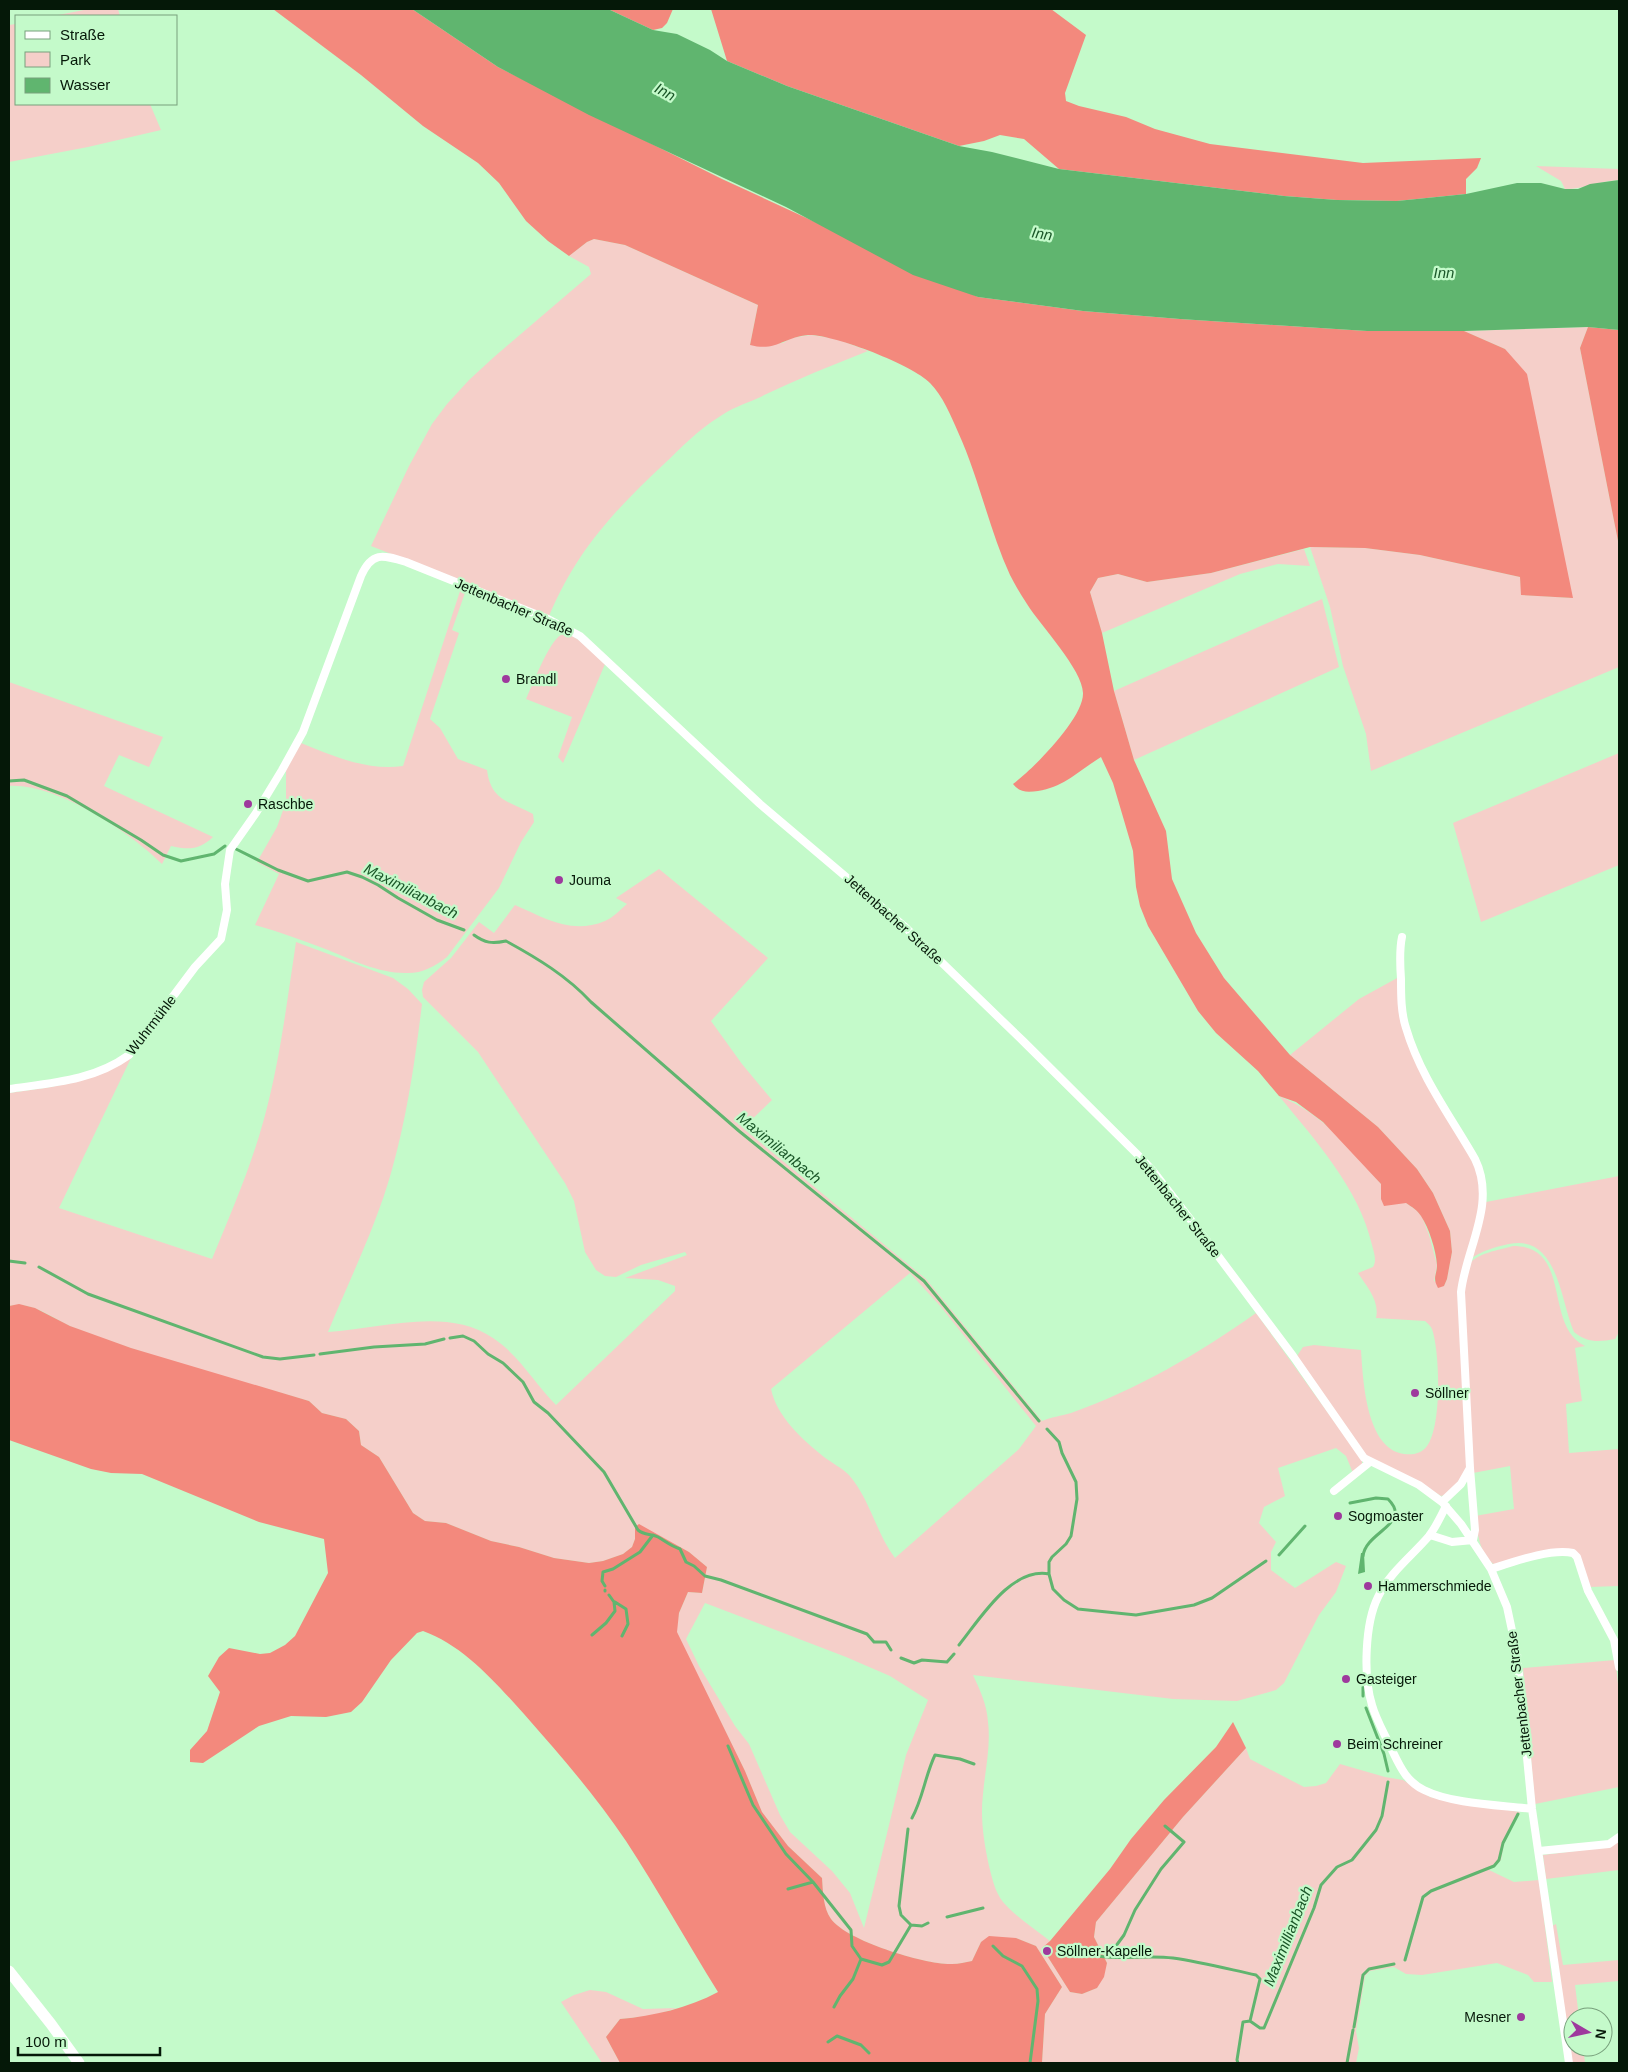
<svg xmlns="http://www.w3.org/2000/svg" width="1628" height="2072" font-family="Arial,sans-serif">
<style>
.green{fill:#f5cfc9;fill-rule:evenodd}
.forest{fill:#f3897d}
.water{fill:#60b56f}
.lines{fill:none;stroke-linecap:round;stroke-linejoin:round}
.stream{stroke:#60b56f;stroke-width:3}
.street{stroke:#fff;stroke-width:8}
.secondary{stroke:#fff;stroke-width:11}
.poi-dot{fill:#9e399d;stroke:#c4faca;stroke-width:2}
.labels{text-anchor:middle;stroke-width:4.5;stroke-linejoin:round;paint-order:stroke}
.street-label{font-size:14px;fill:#051808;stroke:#c4faca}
.poi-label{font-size:14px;fill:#051808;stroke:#c4faca;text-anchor:start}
.water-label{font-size:15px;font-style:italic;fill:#1a5628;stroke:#c4faca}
</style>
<rect width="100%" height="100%" fill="#c4faca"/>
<path class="green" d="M89 9H118L120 16H53Z
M16 24V104H150L161 130 88 147 9 162V25Z
M1536 166 1619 169V180C1600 181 1584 189 1565 189L1561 181Z
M594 239 625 245 758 305 750 345 783 343 791 338 811 335 837 339 868 351C830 366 793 381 756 399 744 404 730 409 719 417 698 430 682 447 664 464 613 512 577 550 549 616L371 546 409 466 432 424 447 404 469 380 494 357 591 274 589 267 569 256 587 242Z
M1588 327 1580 348 1619 546V667L1371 771 1366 734 1343 666 1330 607 1310 547 1365 548 1420 555 1520 577 1522 595 1572 598 1505 349 1464 331Z
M1304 549 1310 566 1278 564 1240 574 1102 633 1090 592 1098 578 1118 574 1147 582 1211 573Z
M461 588 466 590 452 630 459 633 430 719 440 728 458 759 487 770C491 801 509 801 533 814L534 822 521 842 499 888 447 957C434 967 421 974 405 973 378 973 352 960 328 950 304 941 280 932 255 925L279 874 257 862 277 827 286 802V770L301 743C333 756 367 771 403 766Z
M1322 599 1339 667 1134 760 1114 691Z
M569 634 590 647 605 664 563 763 558 757 572 717 526 699C532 686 549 641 561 635 563 634 566 634 569 634Z
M9 682 163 737 149 767 119 755 104 786 213 837C199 850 189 850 171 846L162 864C130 832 56 783 9 786Z
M1619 753V865L1481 922 1453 823Z
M659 869 768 958 711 1021 742 1064 772 1100 743 1128 926 1279 1042 1421C1051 1417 1061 1416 1071 1413 1136 1390 1200 1353 1256 1313L1362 1460V1465L1353 1473 1346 1456 1336 1448 1278 1468 1285 1496 1264 1507 1259 1523 1276 1542 1271 1552V1570L1295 1588 1336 1562 1346 1566 1336 1592 1319 1615 1284 1683 1276 1690 1237 1701 1173 1699 973 1675C980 1690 987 1705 988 1722 991 1746 985 1771 983 1794 980 1818 984 1843 989 1866 992 1878 995 1892 1003 1902 1016 1917 1034 1928 1050 1941L1043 1950 1048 1948 1050 1952 1046 1954 1070 1992 1082 1994 1097 1988 1107 1963 1094 1937 1096 1922 1183 1817 1246 1748 1250 1759 1304 1787 1316 1786 1326 1783 1340 1764 1385 1777 1403 1780 1430 1797 1520 1812 1504 1843 1501 1860 1489 1870 1514 1882 1539 1880 1552 1982H1534L1528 1975 1497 1963 1422 1975 1406 1974 1394 1967 1370 1971 1365 1976 1356 2031 1359 2048 1356 2063H1042L1045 2014 1062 1987 1036 1946 1016 1938 981 1942 972 1961C965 1962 959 1964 952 1964 926 1965 847 1941 831 1919 823 1908 823 1891 822 1878L788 1846 762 1812 745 1771 676 1632 679 1613 688 1592 702 1593 707 1567 689 1552 639 1525 635 1527V1539L632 1547 623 1554 603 1561 589 1563 554 1558 519 1547 491 1541 446 1523 425 1521 413 1513 379 1457 361 1445 359 1431 346 1419 322 1413 309 1401C230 1378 149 1357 72 1327 52 1318 32 1301 9 1306V1093C51 1087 97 1083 132 1056L59 1208 212 1259C231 1213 251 1167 264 1119 280 1061 287 1001 296 942L393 978 408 989 422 1004C415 1061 407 1117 391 1173 376 1226 349 1281 328 1332 379 1329 447 1306 493 1338 519 1355 535 1384 556 1405L675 1291V1286L658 1280 625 1278 687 1255 685 1252 641 1265 616 1277 605 1276 596 1270 585 1252 574 1201 565 1183 478 1052 423 997 422 990 424 982 451 958 479 922 494 933 515 905C545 918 571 935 605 921 613 918 621 909 627 904L616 898ZM910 1273 941 1307 1036 1426 1019 1449 895 1558C876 1533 870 1499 849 1475 842 1468 832 1463 824 1457 802 1439 777 1417 771 1389ZM705 1603 846 1657 890 1676 928 1700 906 1755 864 1928 850 1893 832 1871 790 1832 780 1815 749 1744 735 1726 699 1666 686 1639Z
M1399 977 1404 1026 1480 1177V1211L1462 1270 1468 1468 1449 1494 1441 1496 1414 1479 1369 1458 1365 1454 1297 1356 1303 1347 1314 1345 1361 1350C1363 1380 1366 1449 1404 1454 1413 1455 1421 1454 1427 1446 1442 1426 1440 1352 1432 1329 1431 1326 1428 1324 1425 1321L1376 1318C1380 1301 1367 1287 1358 1273L1373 1267C1377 1260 1374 1253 1372 1245 1359 1188 1315 1140 1279 1096 1322 1113 1351 1149 1381 1184V1199L1393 1203H1406L1416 1210 1422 1217 1429 1235 1437 1265 1434 1281 1444 1286 1447 1279 1452 1252 1450 1231 1433 1193 1417 1169 1378 1127 1290 1055 1359 999Z
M1619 1176V1332L1615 1339C1599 1342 1587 1343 1574 1332 1560 1300 1558 1234 1509 1244 1494 1247 1482 1251 1470 1259L1486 1202Z
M1513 1246C1573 1246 1543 1326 1585 1346L1575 1348 1582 1401 1566 1404 1569 1453 1619 1449V1586L1589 1587 1574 1550 1495 1565C1479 1555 1478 1533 1475 1516L1514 1509 1510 1466 1473 1473 1464 1291C1465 1284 1465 1272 1468 1266 1475 1253 1500 1250 1513 1246Z
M1615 1660C1622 1702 1619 1745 1619 1787L1535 1804 1523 1668Z
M1619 1841V1870L1546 1879 1543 1855 1608 1847Z
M1556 1924 1563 1965 1619 1960V1981L1575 1985 1579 2017H1573V2047H1583L1585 2063H1572L1552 1926Z
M590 1990 606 1992 643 2009 677 2008 651 2016 620 2019 606 2037 620 2063H602L561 2002 574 1995Z"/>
<path class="forest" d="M273 9H412L498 67 722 179 978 297 1083 311 1180 319 1367 331H1464L1505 349 1527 374 1573 598 1521 595 1520 577 1420 555 1365 548 1310 547 1211 573 1147 582 1118 574 1098 578 1090 592 1102 633 1114 691 1134 760 1166 831 1172 879 1196 933 1224 978 1290 1055 1378 1127 1417 1169 1433 1193 1450 1231 1452 1252 1447 1279 1444 1286 1438 1288C1432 1277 1437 1275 1437 1265 1436 1250 1429 1228 1421 1216 1417 1210 1412 1207 1406 1203L1384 1206 1381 1199V1184L1323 1122 1296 1102 1279 1096 1258 1071 1216 1033 1198 1011 1148 926 1140 906 1136 887 1133 851 1113 783 1101 757C1080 770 1064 787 1038 791 1028 792 1020 793 1013 784 1032 770 1084 718 1083 693 1083 670 1040 625 1027 604 1021 595 1015 585 1010 575 989 529 979 478 958 432 951 416 943 396 930 383 913 365 833 334 808 335 784 337 776 352 750 345L758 305 625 245 594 239 587 242 569 256 548 241 526 221 499 183 478 163 423 126 361 75Z
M608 9H673L667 23 662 28 653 30Z
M711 9H1051L1086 35 1065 93 1066 101 1079 106 1126 117 1155 129 1210 144 1363 163 1481 158 1477 168 1466 179V194L1397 201 1337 200 1284 196 1059 169 1024 139 1000 135 984 141 959 146 787 86 727 61Z
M1588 327 1619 330V546L1580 348Z
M19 1304 35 1308 70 1326 131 1348 309 1401 322 1413 346 1419 359 1431 361 1445 379 1457 413 1513 425 1521 446 1523 491 1541 519 1547 554 1558 589 1563 603 1561 623 1554 632 1547 635 1539V1527L639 1524 689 1552 707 1567 702 1593 688 1592 679 1613 677 1632 745 1771 762 1812 788 1846 822 1878C823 1891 823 1908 831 1919 847 1941 926 1965 952 1964 959 1964 965 1962 972 1961L981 1942 989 1936 1016 1938 1036 1946 1062 1987 1045 2014 1042 2063H620L606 2037 620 2019C654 2016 688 2008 718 1992 687 1942 658 1890 626 1841 595 1795 560 1755 524 1714 496 1683 463 1645 423 1631L417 1633 391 1660 362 1702 351 1712 326 1717 291 1716 259 1726 203 1763 190 1762V1750L207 1731 220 1692 208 1676 219 1657 229 1648 260 1654 270 1653 285 1645 295 1636 328 1573 324 1539 259 1522 142 1474 111 1473 91 1469 9 1440V1306Z
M1233 1722 1246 1748 1183 1817 1096 1922 1094 1937 1107 1963 1104 1977 1097 1988 1082 1994 1070 1992 1046 1954 1049 1952 1048 1949 1043 1950 1042 1948 1050 1941 1110 1869 1131 1839 1164 1800 1216 1747Z"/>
<path class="water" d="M412 9H608L653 30 677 34 710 50 727 61 787 86 959 146 992 152 1059 169 1284 196 1337 200 1397 201 1466 194 1517 183H1541L1565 189H1578L1590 184 1619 180V330L1588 327 1464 331H1367L1180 319 1083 311 978 297 913 275 786 207 589 115 498 67Z
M1361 1553H1364L1365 1572 1358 1574Z"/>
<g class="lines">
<path class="stream" d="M9 781 24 780 67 796 141 840 163 855 181 861 214 854 225 846
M236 849 278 870 308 881 347 872 362 877 378 885 398 898 437 920 464 930
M474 935C485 943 492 944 506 941 537 958 567 976 591 1002L739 1131 924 1281 1039 1421
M9 1261 25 1263
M39 1267 88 1294 263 1357 280 1359 314 1355
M450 1338 463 1336 474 1341 488 1354 503 1363 523 1382 534 1402 548 1413 604 1472 638 1530C645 1536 650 1533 658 1537 665 1541 671 1546 680 1549L686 1562 694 1566 705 1576 721 1580 867 1634 874 1642H886L891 1650
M320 1354 374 1347 425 1344 444 1339
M1047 1429 1059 1442 1062 1453 1076 1482 1077 1499 1071 1536 1066 1544 1052 1557 1049 1562V1574L1053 1589 1064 1600 1078 1609 1136 1615 1194 1605 1212 1598 1266 1561
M1350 1503 1376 1498 1388 1499C1413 1524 1366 1531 1363 1556
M1279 1555 1305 1526
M605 1586 602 1581 603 1572 613 1569 640 1552 653 1535
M605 1590V1591
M615 1602 626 1609 628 1624 622 1636
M592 1635 606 1623 615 1611 614 1602 609 1595
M959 1645C980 1619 1011 1567 1049 1574
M901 1658 914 1663 922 1660 947 1662 954 1654
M1363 1687V1696
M1366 1708 1384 1754 1388 1771
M728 1746 753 1805 786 1854 813 1882 851 1930 852 1946 861 1959 882 1965 889 1962 911 1925 922 1926 928 1923
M912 1818C923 1798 925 1776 935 1755L960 1759 974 1764
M908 1829 899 1906 901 1915 911 1925
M788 1889 813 1882
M947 1917 983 1908
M993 1946 1003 1956 1022 1966 1037 1989 1038 2001 1030 2063
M1085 1953C1113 1962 1144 1954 1173 1958 1201 1962 1228 1969 1256 1975L1260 1979 1250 2021
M1112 1957 1113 1950 1124 1935 1135 1910 1161 1869 1184 1842 1165 1826
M1405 1960 1423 1897 1431 1891 1494 1866 1499 1860 1503 1843 1518 1814
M834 2007 840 1996 853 1979 861 1959
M1354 2027 1363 1975 1369 1969 1394 1964
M828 2042 837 2036 861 2045 869 2053
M1238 2063 1237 2060 1243 2022 1250 2021 1260 2028H1264L1314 1908 1321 1885 1337 1867 1352 1860 1376 1830 1382 1816 1388 1782
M1347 2063 1353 2030"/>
<path class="street" d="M1402 937C1399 951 1400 965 1401 979 1401 995 1401 1013 1406 1028 1420 1076 1451 1117 1475 1159 1497 1204 1466 1248 1461 1292L1470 1468 1461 1484 1442 1502
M9 1089C51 1083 93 1081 129 1055L195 967 221 939 227 910 225 884 230 850 256 813 282 770 303 732 361 576C372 551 383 555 406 562L548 619 580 636 760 804 904 926 1023 1041 1141 1158 1153 1171 1207 1241 1293 1356 1364 1458 1419 1485 1442 1502 1461 1524 1491 1569 1507 1607 1517 1654 1532 1809 1569 2063
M1334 1491 1370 1462
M1446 1506C1441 1516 1436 1527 1429 1536 1412 1556 1390 1572 1378 1597 1365 1623 1363 1676 1372 1705 1376 1719 1384 1733 1390 1746 1399 1764 1405 1781 1424 1790 1452 1804 1500 1805 1532 1809
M1430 1535 1452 1542 1473 1540 1475 1530 1470 1468
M1491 1569C1513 1562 1551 1548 1573 1553L1577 1557 1588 1591 1614 1640 1619 1667
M1539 1851 1609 1844 1619 1837"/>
<path class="secondary" d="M9 1971 51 2024 79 2063"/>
</g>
<g class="poi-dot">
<circle cx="506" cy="679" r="5"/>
<circle cx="248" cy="804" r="5"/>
<circle cx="559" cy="880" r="5"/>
<circle cx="1415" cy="1393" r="5"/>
<circle cx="1338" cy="1516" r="5"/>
<circle cx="1368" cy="1586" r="5"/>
<circle cx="1346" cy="1679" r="5"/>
<circle cx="1337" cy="1744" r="5"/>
<circle cx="1047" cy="1951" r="5"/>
<circle cx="1521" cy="2017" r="5"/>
</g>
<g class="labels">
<g class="street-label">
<text transform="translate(514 607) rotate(23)" y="5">Jettenbacher Straße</text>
<text transform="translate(894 919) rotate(42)" y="5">Jettenbacher Straße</text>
<text transform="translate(151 1025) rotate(-52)" y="5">Wuhrmühle</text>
<text transform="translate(1178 1206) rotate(51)" y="5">Jettenbacher Straße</text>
<text transform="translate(1519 1694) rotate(-97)" y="5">Jettenbacher Straße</text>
</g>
<g class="poi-label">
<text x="516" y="684">Brandl</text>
<text x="258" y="809">Raschbe</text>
<text x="569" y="885">Jouma</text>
<text x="1425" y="1398">Söllner</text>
<text x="1348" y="1521">Sogmoaster</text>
<text x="1378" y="1591">Hammerschmiede</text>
<text x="1356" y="1684">Gasteiger</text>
<text x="1347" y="1749">Beim Schreiner</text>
<text x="1057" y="1956">Söllner-Kapelle</text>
<text x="1511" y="2022" text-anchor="end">Mesner</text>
</g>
<g class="water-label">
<text transform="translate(665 92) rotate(28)" y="5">Inn</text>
<text transform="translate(1042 234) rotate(9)" y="5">Inn</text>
<text x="1444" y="278">Inn</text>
<text transform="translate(411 891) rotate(27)" y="5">Maximilianbach</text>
<text transform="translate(779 1148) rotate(39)" y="5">Maximilianbach</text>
<text transform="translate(1288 1936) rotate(-68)" y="5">Maximillianbach</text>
</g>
</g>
<rect width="1628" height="2072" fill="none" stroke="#051808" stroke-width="20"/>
<rect x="15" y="15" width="162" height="90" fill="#c4faca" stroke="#78a07c"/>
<rect x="25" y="31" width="25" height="8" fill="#ffffff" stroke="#78a07c"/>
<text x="60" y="40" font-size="15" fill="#051808">Straße</text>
<rect x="25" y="52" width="25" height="15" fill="#f5cfc9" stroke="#78a07c"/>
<text x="60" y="65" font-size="15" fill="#051808">Park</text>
<rect x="25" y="78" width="25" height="15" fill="#60b56f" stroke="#78a07c"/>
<text x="60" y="90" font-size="15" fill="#051808">Wasser</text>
<g transform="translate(1588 2032) rotate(99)"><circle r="24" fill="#c4faca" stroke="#78a07c"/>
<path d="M0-4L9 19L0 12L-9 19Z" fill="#9e399d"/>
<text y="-8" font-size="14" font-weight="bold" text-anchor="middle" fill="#051808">N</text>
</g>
<path d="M18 2047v8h142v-8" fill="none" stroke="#051808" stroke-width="2.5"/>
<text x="25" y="2047" font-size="15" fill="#051808" stroke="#c4faca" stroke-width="4" paint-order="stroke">100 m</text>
</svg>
